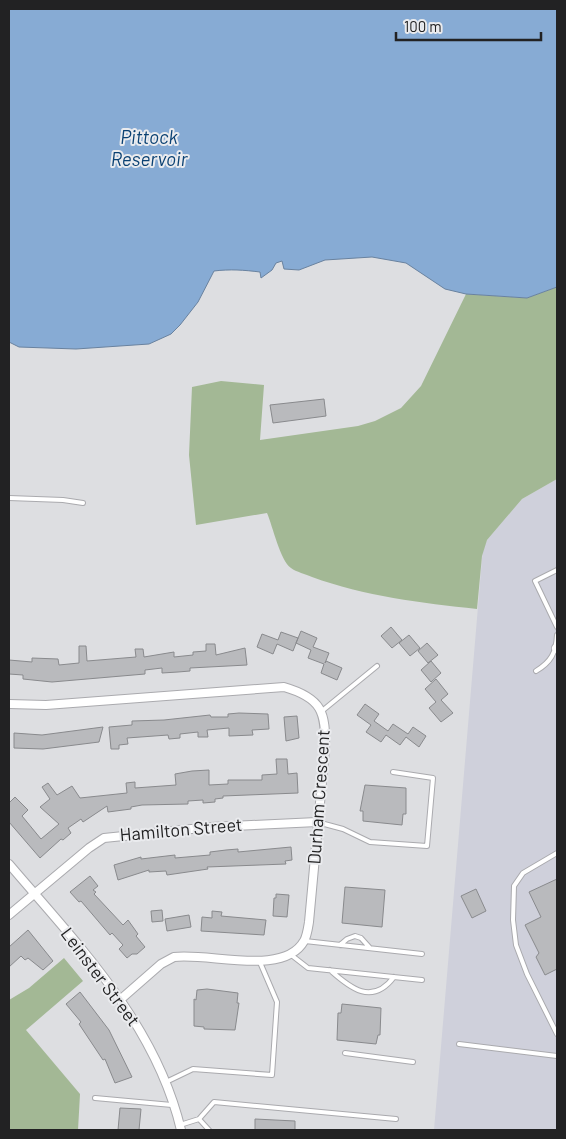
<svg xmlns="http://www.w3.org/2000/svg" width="566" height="1139" font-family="Barlow,sans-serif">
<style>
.built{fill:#cfd0db}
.green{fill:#a3b895}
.water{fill:#87abd4;stroke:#69829f}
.building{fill:#b9babd;stroke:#898a8d}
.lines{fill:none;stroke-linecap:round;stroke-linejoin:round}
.service-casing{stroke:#aaaaae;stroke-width:6}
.minor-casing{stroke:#aaaaae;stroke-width:10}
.service{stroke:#fff;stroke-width:4}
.minor{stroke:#fff;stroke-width:8}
.labels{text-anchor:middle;stroke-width:4;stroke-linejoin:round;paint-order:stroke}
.street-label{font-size:18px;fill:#222223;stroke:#eaebee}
.water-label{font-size:19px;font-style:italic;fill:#0a4173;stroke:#eaebee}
</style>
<rect width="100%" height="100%" fill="#dddee1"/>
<path class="built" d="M557 479V1130H434L483 547 487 540 522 499Z"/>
<path class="green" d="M557 287V479L522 499 487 540 482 556 477 609C422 603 364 596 312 577 306 574 296 572 291 568 280 560 273 527 267 513L196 525 189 455 192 387 221 381 264 385 260 440 358 426 375 421 401 408 421 386 466 294 527 298Z
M64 958 83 981 26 1030 80 1094 78 1130H9V1000L29 988Z"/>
<path class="water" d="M9 9H557V287L527 298 466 294 445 289 406 263 372 257 325 260 299 270 284 269 282 261 276 263 272 270 261 278 260 272C244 270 230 269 214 271L198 302 180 325 171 334 149 344 76 349 19 347 9 342Z"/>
<path class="building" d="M324 399 326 416 273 423 270 405Z
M391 627 402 640 392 648 381 636Z
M301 631 317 638 313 647 329 653 325 663 326 661 342 668 337 680 321 673 324 664 308 658 311 650 296 643Z
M281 632 298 638 293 651 277 644 273 654 257 647 262 634 278 640Z
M409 635 420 648 410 656 399 643Z
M427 643 438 655 428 663 418 651Z
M206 644H215L216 655 245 648 247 665 190 668V671L178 672 162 673V668L145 670V674L52 682 23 679V675L9 674V660L32 662V658L58 659 59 665 79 663V646H86L87 661 136 657 135 649H143L144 657 174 652V657L193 655V652L206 651Z
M431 661 441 673 431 682 421 670Z
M436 679 448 694 441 700 453 713 441 722 429 708 436 702 425 689Z
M365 704 379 714 374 721 388 731 393 724 408 734 413 727 426 736 419 747 406 737 400 745 386 735 381 742 366 732 371 725 357 715Z
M239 713 268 714 269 729 252 730 253 735 229 736V728L207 730 208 737H198V732L180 734V738L169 739 168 735 127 738 128 744 119 745V749H111L109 727 132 725V721L164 720 210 715 211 717H228V714Z
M297 716 299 738 286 741 284 717Z
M103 727 99 742 43 749 14 748V733L42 735Z
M276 759H287L288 774 297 773 298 793 223 796V798L215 799V802L203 803V800L188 801V804L142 805 131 807V809L108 812 107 806 83 822 81 819 68 828 71 833 63 840 61 839 40 858 9 822V803L15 797 28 810 22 816 41 839 59 824 40 807 50 799 42 787 48 783 57 795 72 786 80 798 127 793 126 783 135 782V788L176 785 175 774 192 771 209 770V785L228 784V780H262V775L277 774Z
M365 785 406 788V814H403L402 825 363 821V811H360Z
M291 847 292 860 285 861 286 864 207 867 208 869 167 875 166 871 149 872V870L118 880 114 865 141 857V859L175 855V858L210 855V852L226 850 238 849V852Z
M90 876 98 886 93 890 96 892 94 894 123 925 128 920 138 934 136 936 145 947 137 954H132L127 958 119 949 123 945 112 933 110 935 81 901 79 902 70 892Z
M557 879V969L545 975 536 957 539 953 525 925 541 917 529 892Z
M345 887 385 890 382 927 342 923Z
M476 889 486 911 472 918 461 896Z
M276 894 289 895 287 917 273 916 274 898H276Z
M162 910 163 921 152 922 151 911Z
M212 911 222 912 221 916 266 920 264 935 201 931 202 917 212 918Z
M189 915 191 927 167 931 165 919Z
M28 930 53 961 43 970 28 958 25 960 21 956 9 967V947Z
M207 989 238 993 237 1003H239L235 1030 204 1029V1027L194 1026V999L196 1000 197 990Z
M80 992 109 1030 132 1077 115 1083 105 1059 103 1060 79 1024 81 1022 66 1004Z
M342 1004 381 1008 380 1035H378L376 1044 337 1040 338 1013H341Z
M120 1108 141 1109 139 1130H118Z
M255 1119 295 1121V1130H255Z"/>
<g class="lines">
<defs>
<path id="service" d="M9 498 63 500 83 503
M557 570 535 581 557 627
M536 671C551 662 556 653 557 635
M322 711 377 666
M317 822 343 829 370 842 427 846 433 778 393 772
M557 853 523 873 514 886 513 920 516 945 527 974 557 1034
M305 941 422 954
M340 945 347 939 355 936 361 938 370 948
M290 954 308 968 422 980
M330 970C350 988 372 1006 394 977
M459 1044 557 1056
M345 1053 413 1062
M166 1082 193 1069 272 1075 277 1002 259 960
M95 1098 172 1105
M199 1119 214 1102 396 1119
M180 1125 199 1119 209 1130"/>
<path id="minor" d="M556 648 557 649
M9 704 46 705 284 687C322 698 326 712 325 749L309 922C308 928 307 936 304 941 284 977 208 952 174 957L161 964 121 999
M9 864C78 945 156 1024 181 1130
M9 915 89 848 104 838 211 827 317 822"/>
</defs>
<use href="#service" class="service-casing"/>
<use href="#minor" class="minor-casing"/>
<use href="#service" class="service"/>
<use href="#minor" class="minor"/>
</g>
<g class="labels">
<g class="street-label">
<text transform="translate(319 797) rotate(-86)" y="6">Durham Crescent</text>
<text transform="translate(181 830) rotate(-5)" y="6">Hamilton Street</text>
<text transform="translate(100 977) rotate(53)" y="6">Leinster Street</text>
</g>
<g class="water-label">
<text x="149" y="144">Pittock<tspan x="149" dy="22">Reservoir</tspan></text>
</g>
</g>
<rect width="566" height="1139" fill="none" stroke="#222223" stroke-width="20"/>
<path d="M396 32v8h145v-8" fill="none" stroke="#222223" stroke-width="2.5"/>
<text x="404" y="32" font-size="15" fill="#222223" stroke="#eaebee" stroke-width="4" paint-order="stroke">100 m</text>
</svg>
